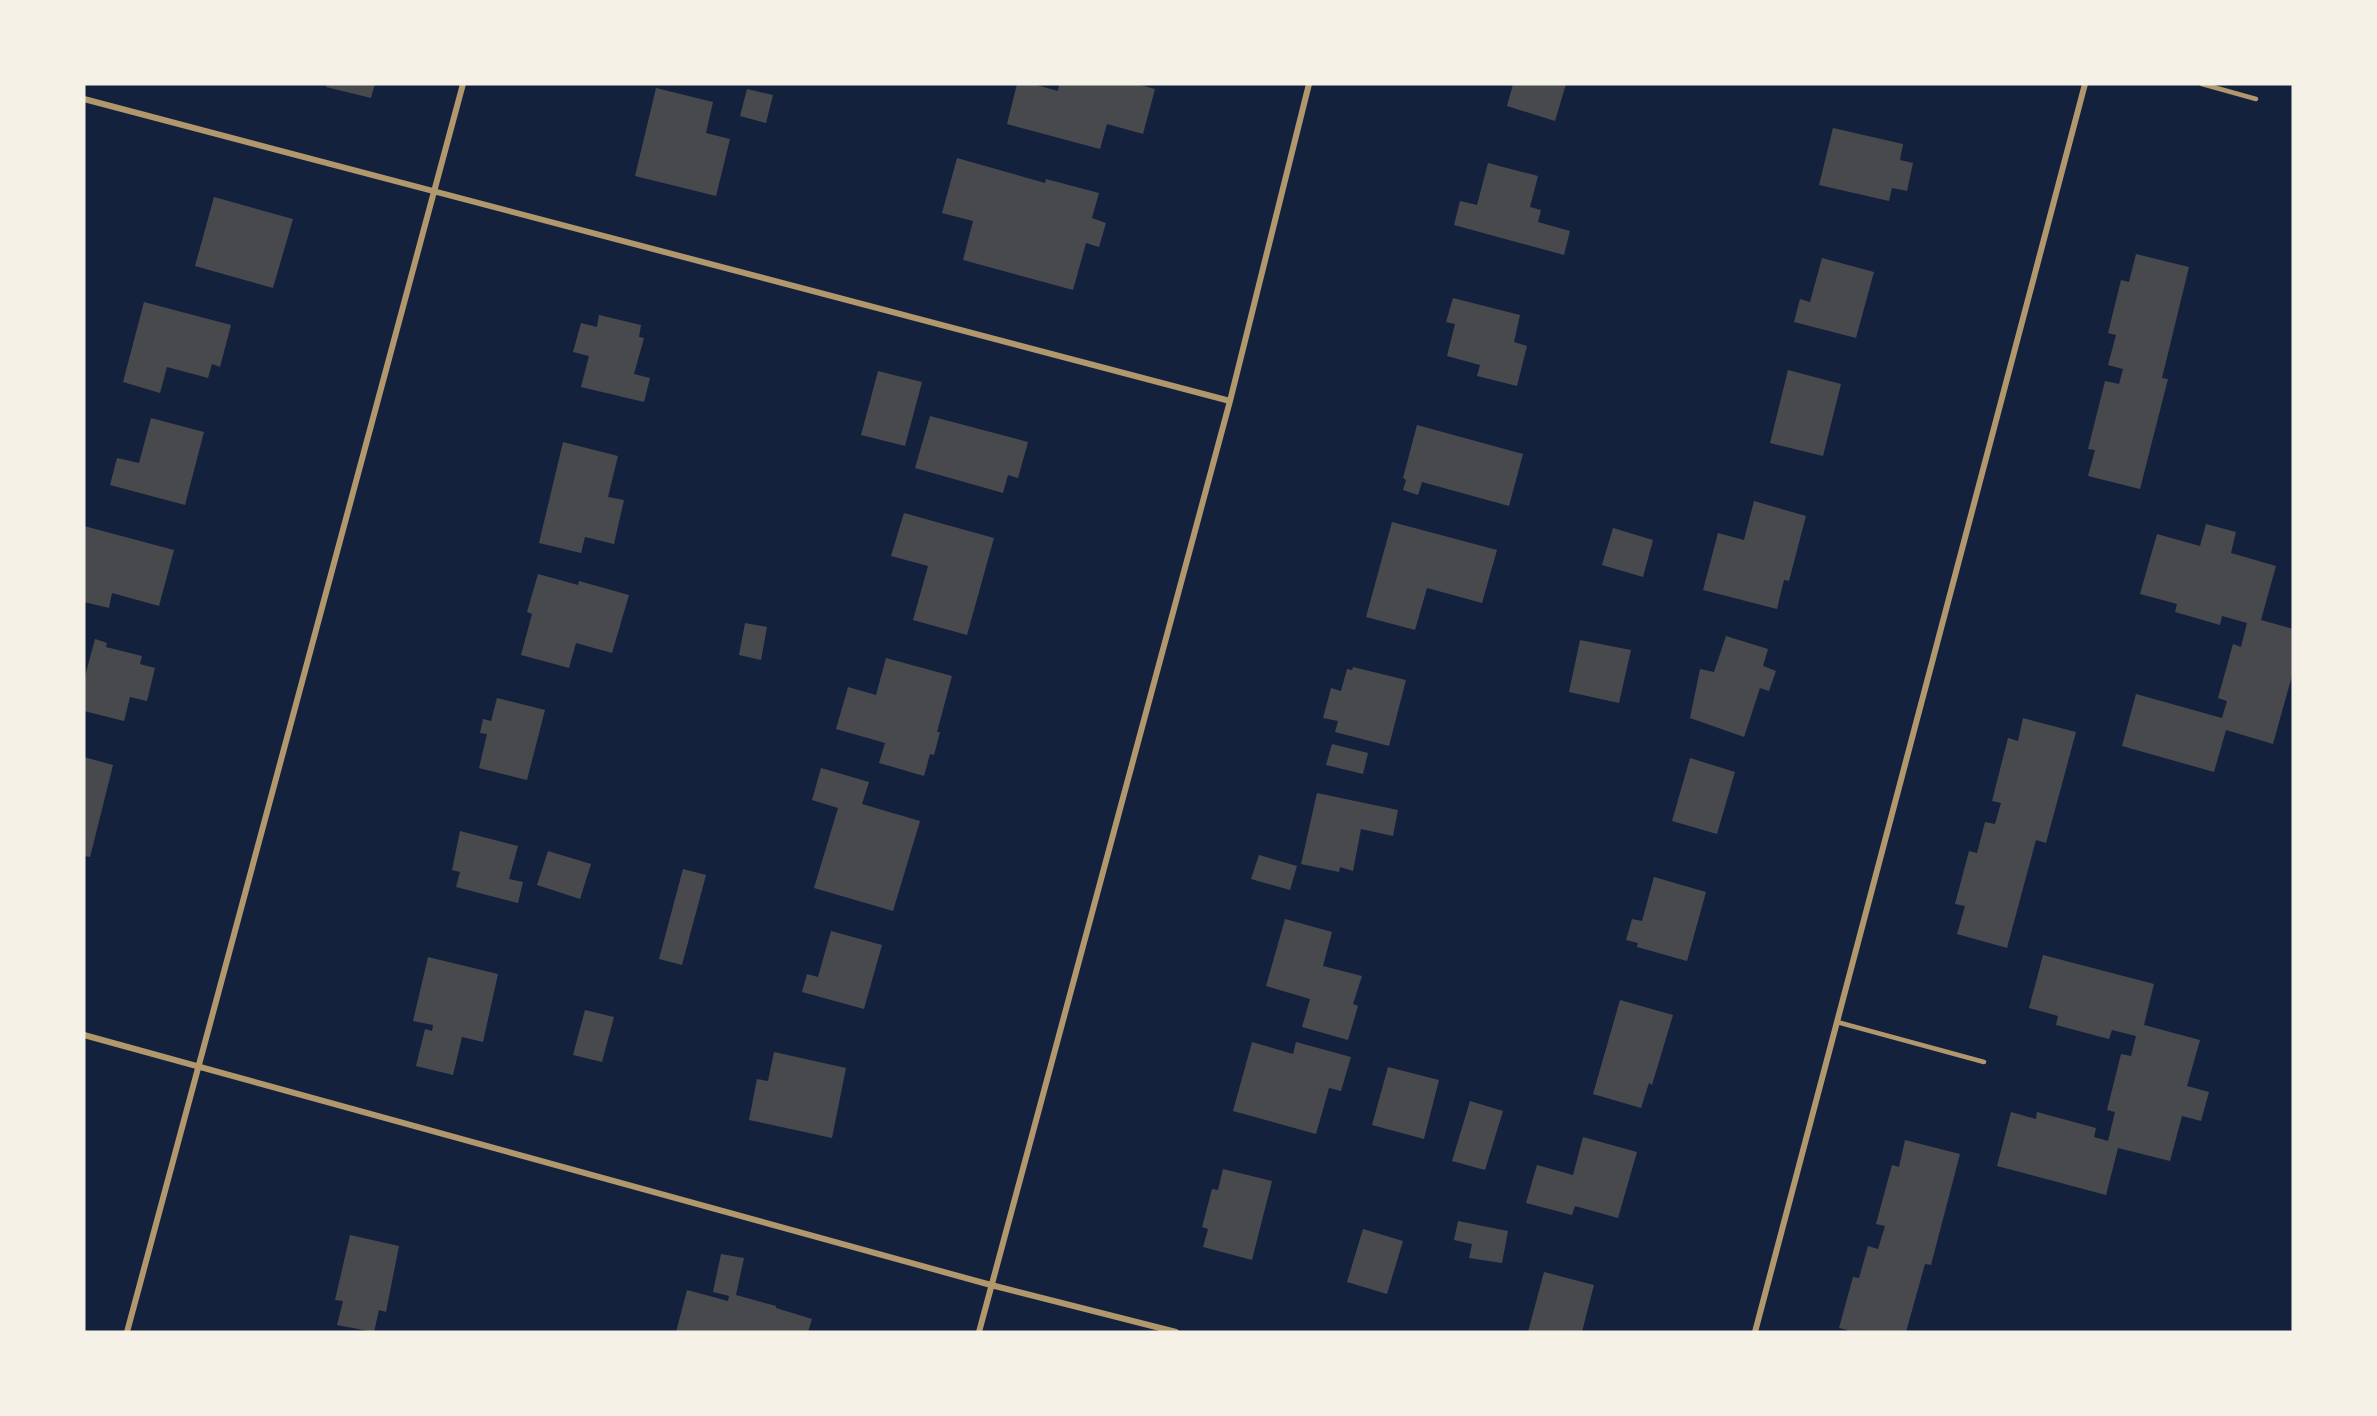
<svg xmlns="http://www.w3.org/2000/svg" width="2377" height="1416" font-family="'Fira Sans',sans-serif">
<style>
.building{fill:#48494c}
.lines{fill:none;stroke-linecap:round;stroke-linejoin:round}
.service{stroke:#b1986c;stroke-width:4.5}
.minor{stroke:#b1986c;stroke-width:6}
</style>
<rect width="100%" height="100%" fill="#14213d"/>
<path class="building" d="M327 84H375L371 98 326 87Z
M1017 84H1033L1058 91 1059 84H1137L1155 89 1143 134 1107 124 1100 149 1007 124Z
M1513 84H1566L1555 121 1507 106Z
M656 88 713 102 706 133 730 139 716 196 635 176Z
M747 89 773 95 766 123 740 116Z
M1833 128 1903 144 1900 160 1913 163 1907 191 1892 188 1889 201 1819 185Z
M957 158 1045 183 1046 179 1099 193 1092 218 1106 223 1099 247 1086 243 1073 290 963 260 973 221 942 213Z
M1488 163 1538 176 1530 207 1541 210 1538 222 1570 231 1564 255 1454 225 1460 201 1477 205Z
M214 197 293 219 273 288 195 266Z
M2136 254 2189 267 2162 378 2168 379 2140 489 2088 476 2095 450 2088 449 2105 381 2119 384 2123 369 2108 365 2116 335 2108 333 2121 280 2129 282Z
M1822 258 1874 272 1856 338 1794 322 1800 299 1810 302Z
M1453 298 1520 315 1514 342 1527 346 1517 386 1477 376 1480 365 1447 356 1455 324 1446 322Z
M144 302 231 325 220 367 212 364 208 378 167 367 160 393 123 382Z
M599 315 641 325 639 337 644 338 634 374 650 378 644 402 581 387 589 356 573 352 581 323 597 327Z
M1788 370 1841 384 1823 456 1770 443Z
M878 371 922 382 905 446 861 435Z
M930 416 1028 442 1018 478 1008 475 1003 493 915 468Z
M151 418 204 432 185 505 110 485 117 458 139 463Z
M1417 425 1523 454 1509 506 1422 482 1418 495 1403 490 1406 480 1403 478Z
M563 442 618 456 608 497 624 500 614 544 585 537 581 553 539 543Z
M1754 501 1806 516 1789 581 1784 580 1777 609 1703 590 1718 533 1744 540Z
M904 513 994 538 967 635 913 620 928 566 891 556Z
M1392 522 1497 550 1482 603 1427 588 1415 630 1366 617Z
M2206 524 2236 532 2231 553 2276 566 2261 620 2293 629V672L2273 744 2226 730 2214 772 2122 746 2136 694 2222 718 2227 701 2218 698 2233 644 2241 647 2247 623 2222 616 2220 625 2175 612 2177 604 2140 594 2157 534 2200 546Z
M84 526 174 550 159 606 112 593 109 608 84 602Z
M1613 528 1653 540 1643 577 1602 565Z
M538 574 578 585 579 581 629 595 612 653 576 643 569 668 521 655 532 614 527 612Z
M745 623 767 627 761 660 739 655Z
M1726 636 1768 649 1763 666 1776 671 1769 691 1760 688 1744 737 1690 718 1700 669 1714 672Z
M95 639 107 643 106 647 142 656 140 664 155 668 147 701 130 697 124 721 84 711V680Z
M1580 640 1631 650 1619 703 1569 692Z
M886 658 952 676 937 732H940L934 755 930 754 924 776 879 763 885 743 836 729 848 687 876 695Z
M1353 667 1406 680 1389 746 1335 732 1338 721 1323 718 1331 688 1341 691 1347 669 1352 670Z
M497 698 545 710 527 780 479 768 487 734 480 733 483 719 491 721Z
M2023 718 2076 732 2046 843 2036 840 2007 948 1957 934 1965 906 1955 904 1969 851 1977 853 1985 822 1995 824 2001 803 1992 801 2008 738 2018 741Z
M1332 744 1368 753 1363 774 1326 765Z
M84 757 113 765 90 857 84 856Z
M1690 758 1735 772 1717 834 1672 821Z
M821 768 869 782 862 804 920 821 893 911 814 888 838 808 812 800Z
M1317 793 1398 810 1393 836 1361 829 1353 871 1340 867 1339 872 1301 864Z
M460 831 518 846 509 879 523 882 518 903 456 887 460 872 452 870Z
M548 851 591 864 580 899 537 885Z
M1259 855 1297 866 1290 890 1251 879Z
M683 869 706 875 682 965 659 959Z
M1654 877 1706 892 1687 961 1637 947 1638 943 1626 940 1632 919 1642 921Z
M1285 919 1332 932 1323 966 1362 976 1353 1004 1358 1006 1348 1040 1302 1027 1310 999 1266 986Z
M831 931 882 945 864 1009 802 992 807 974 818 977Z
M2043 955 2154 984 2144 1025 2200 1040 2187 1086 2209 1092 2201 1121 2182 1116 2170 1161 2118 1148 2106 1195 1997 1166 2011 1112 2036 1119 2037 1112 2096 1128 2094 1137 2108 1141 2115 1112 2107 1110 2121 1054 2131 1056 2136 1036 2112 1030 2109 1039 2056 1025 2058 1016 2029 1008Z
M428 957 498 974 483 1042 462 1037 453 1075 416 1066 425 1029 432 1031 433 1025 413 1021Z
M1620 1000 1673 1015 1652 1085 1649 1083 1641 1108 1593 1094Z
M585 1010 614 1017 602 1062 573 1055Z
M1252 1042 1293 1054 1296 1042 1351 1057 1341 1091 1329 1088 1316 1134 1233 1111Z
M774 1052 846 1068 832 1138 749 1120 757 1079 768 1081Z
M1388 1067 1439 1080 1424 1139 1372 1125Z
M1470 1101 1503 1111 1485 1170 1452 1161Z
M1583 1137 1637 1152 1618 1218 1575 1206 1572 1215 1526 1203 1537 1165 1573 1175Z
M1905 1140 1960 1154 1931 1265 1925 1264 1906 1332H1847V1330L1839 1328 1853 1277 1859 1278 1868 1246 1878 1249 1885 1226 1876 1224 1892 1165 1899 1167Z
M1223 1169 1272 1181 1252 1260 1203 1247 1208 1229 1202 1227 1212 1189 1218 1190Z
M1458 1221 1508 1231 1502 1263 1469 1258 1472 1244 1454 1240Z
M1363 1229 1403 1241 1387 1294 1347 1282Z
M350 1235 399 1246 386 1312 379 1310 374 1332 337 1325 343 1301 335 1300Z
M721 1254 744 1258 736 1295 776 1306V1308L812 1319 808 1332H676L687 1290 728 1301 729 1296 713 1292Z
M1544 1272 1594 1285 1582 1332H1528Z"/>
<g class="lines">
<path class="service" d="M2202 84 2256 99
M1837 1022 1984 1062"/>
<path class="minor" d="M84 99 1230 401
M84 1035 991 1285 1176 1332
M127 1332 463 84
M979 1332 1230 401 1309 84
M1755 1332 2085 84"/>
</g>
<rect width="2377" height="1416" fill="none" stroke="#f6f1e7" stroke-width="171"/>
</svg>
